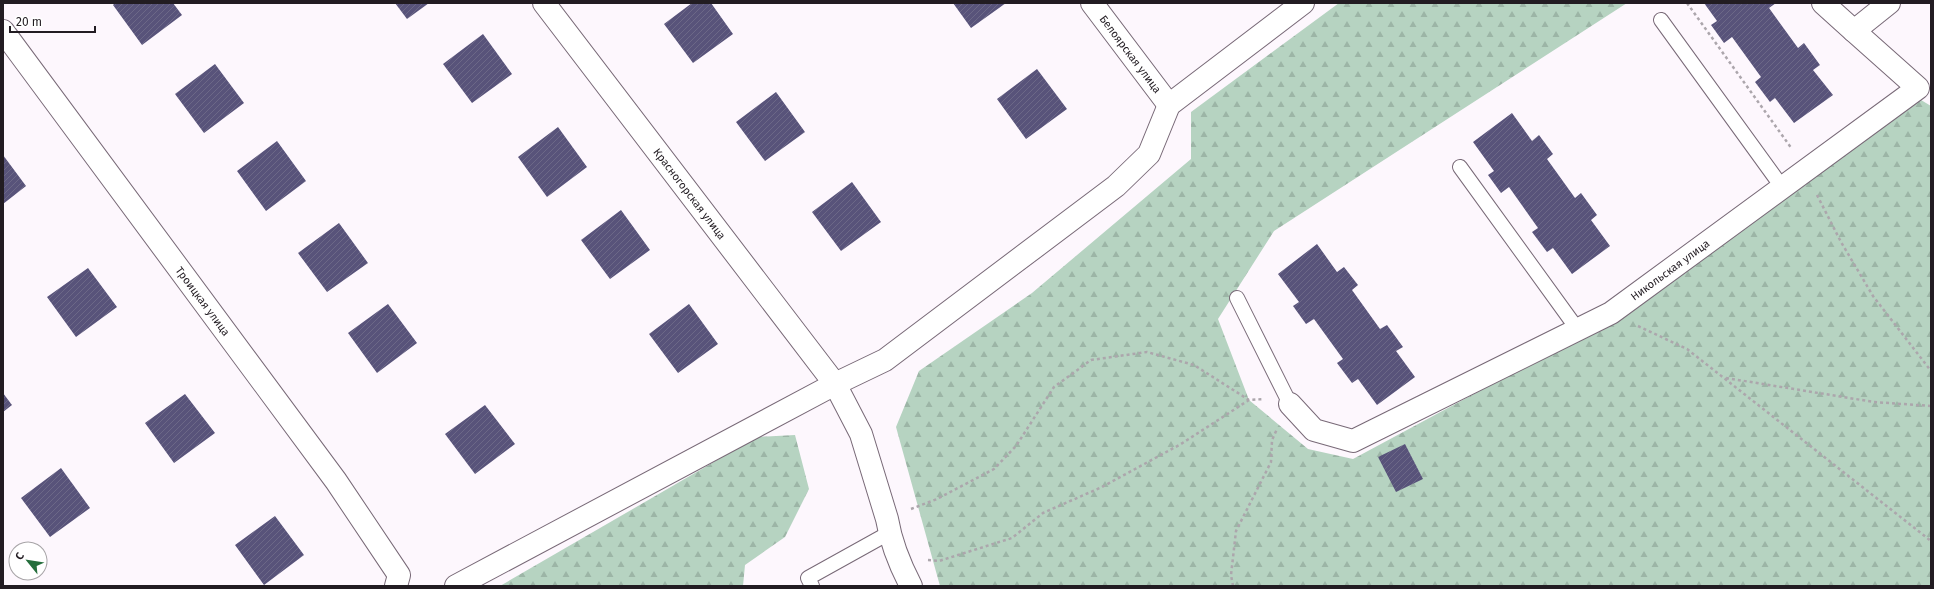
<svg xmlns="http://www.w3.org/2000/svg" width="1934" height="589" font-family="'Fira Sans',sans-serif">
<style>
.forest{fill:url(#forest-firs)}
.building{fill:url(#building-hatch)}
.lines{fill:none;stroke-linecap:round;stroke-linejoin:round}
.lane-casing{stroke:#786977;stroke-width:16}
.street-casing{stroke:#786977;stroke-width:24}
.path{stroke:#aca6ac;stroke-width:2.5;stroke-dasharray:3 3;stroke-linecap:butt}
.lane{stroke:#fff;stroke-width:14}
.street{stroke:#fff;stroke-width:22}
.labels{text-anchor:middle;stroke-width:4;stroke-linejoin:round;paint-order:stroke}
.street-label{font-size:11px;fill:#221c22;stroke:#fff}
</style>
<defs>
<pattern id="forest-firs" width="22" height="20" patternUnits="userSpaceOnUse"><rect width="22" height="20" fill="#b6d3c1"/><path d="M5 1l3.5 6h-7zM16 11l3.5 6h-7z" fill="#9cb5a6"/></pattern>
<pattern id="building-hatch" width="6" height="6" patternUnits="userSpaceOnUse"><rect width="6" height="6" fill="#58537a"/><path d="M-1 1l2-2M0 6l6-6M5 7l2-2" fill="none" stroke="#6c6887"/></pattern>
</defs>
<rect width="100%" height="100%" fill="#fdf7fd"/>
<path class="forest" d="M1339 3H1627L1274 231 1218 319 1249 400 1308 449 1353 459 1580 337 1916 97 1931 106V586H940L896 427 919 371 1032 293 1191 159V112Z
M795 435 809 489 785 537 745 565 743 586H500L757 437Z"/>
<path class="building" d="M115 3H173L182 15 142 45 113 5Z
M395 3H429L407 19Z
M692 3H711L733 34 693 63 664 24Z
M953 3H1006L971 28Z
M1704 3H1776L1769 8 1798 48 1804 43 1820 65 1813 70 1833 95 1794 123 1775 98 1770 102 1755 82 1761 77 1732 37 1724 43 1711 25 1717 21Z
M483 34 512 74 472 103 443 64Z
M215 64 244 103 204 133 175 94Z
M1037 69 1067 109 1026 139 997 99Z
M776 92 805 132 765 161 736 122Z
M1512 113 1532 141 1539 135 1553 154 1547 159 1575 198 1581 193 1597 215 1591 220 1610 246 1572 274 1553 248 1547 252 1532 232 1538 228 1509 187 1501 193 1488 175 1494 171 1473 142Z
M558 127 587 167 547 197 518 157Z
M277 141 306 181 266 211 237 171Z
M3 155 26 186 3 204Z
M852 182 881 222 841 251 812 212Z
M621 210 650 250 610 279 581 240Z
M339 223 368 263 327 292 298 253Z
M1317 244 1337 272 1344 267 1358 285 1352 290 1380 329 1387 325 1403 347 1396 351 1415 377 1377 405 1358 379 1352 383 1337 363 1343 359 1314 319 1306 324 1293 306 1299 302 1278 274Z
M88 268 117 307 76 337 47 297Z
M388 304 417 343 377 373 348 333Z
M689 304 718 344 678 373 649 334Z
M3 393 12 405 3 412Z
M185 394 215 433 174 463 145 423Z
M485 405 515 444 475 474 445 434Z
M1405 444 1423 479 1396 492 1378 457Z
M61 468 90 508 50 537 21 498Z
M275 516 304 555 264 585 235 545Z"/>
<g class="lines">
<defs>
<path id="lane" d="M1661 20 1782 187
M1460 167 1578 330
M1237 298 1290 404
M812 586 808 578 889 533"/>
<g id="street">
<path id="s1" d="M544 3 835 384 861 434 887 519C891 543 900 565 911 586"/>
<path id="s2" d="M1092 3 1169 105"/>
<path d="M1823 3 1854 31"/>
<path id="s3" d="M3 31 336 481 399 575 396 586"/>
<path id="s4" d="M1290 404 1314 430 1353 441 1611 313 1918 88 1854 31 1889 3"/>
<path d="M456 586 835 384 885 360 1116 186 1149 154 1169 105 1303 3"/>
</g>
</defs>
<use href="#lane" class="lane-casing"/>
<use href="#street" class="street-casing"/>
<path class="path" d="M1687 3 1792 149
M1817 195 1841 242 1873 296 1931 371
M1638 326 1687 349 1931 541
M1726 378 1874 402 1931 406
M911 509 937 499 994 469 1016 446 1054 387 1091 360 1147 352 1194 365 1249 400 1264 399
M928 560 939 561 1012 538 1043 513 1102 487 1181 444 1249 400
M1233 586 1231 575 1236 531 1271 462 1272 440 1277 429"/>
<use href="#lane" class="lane"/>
<use href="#street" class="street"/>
</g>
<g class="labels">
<g class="street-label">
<text dy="4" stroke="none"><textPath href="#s2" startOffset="64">Белоярская улица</textPath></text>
<text dy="4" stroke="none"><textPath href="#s1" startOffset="240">Красногорская улица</textPath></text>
<text dy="4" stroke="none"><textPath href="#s4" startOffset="437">Никольская улица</textPath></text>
<text dy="4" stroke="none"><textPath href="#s3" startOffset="336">Троицкая улица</textPath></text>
</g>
</g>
<rect width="1934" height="589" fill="none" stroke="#221c22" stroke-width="8"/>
<g transform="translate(28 561) rotate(300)"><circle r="19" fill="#ffffff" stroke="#a7a4a7"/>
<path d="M0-3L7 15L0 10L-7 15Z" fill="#256e3c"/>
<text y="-6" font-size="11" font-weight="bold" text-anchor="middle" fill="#221c22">С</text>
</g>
<path d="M10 26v6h85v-6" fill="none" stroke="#221c22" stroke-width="2"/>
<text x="16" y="26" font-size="12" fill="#221c22" stroke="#ffffff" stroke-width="3" paint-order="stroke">20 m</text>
</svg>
